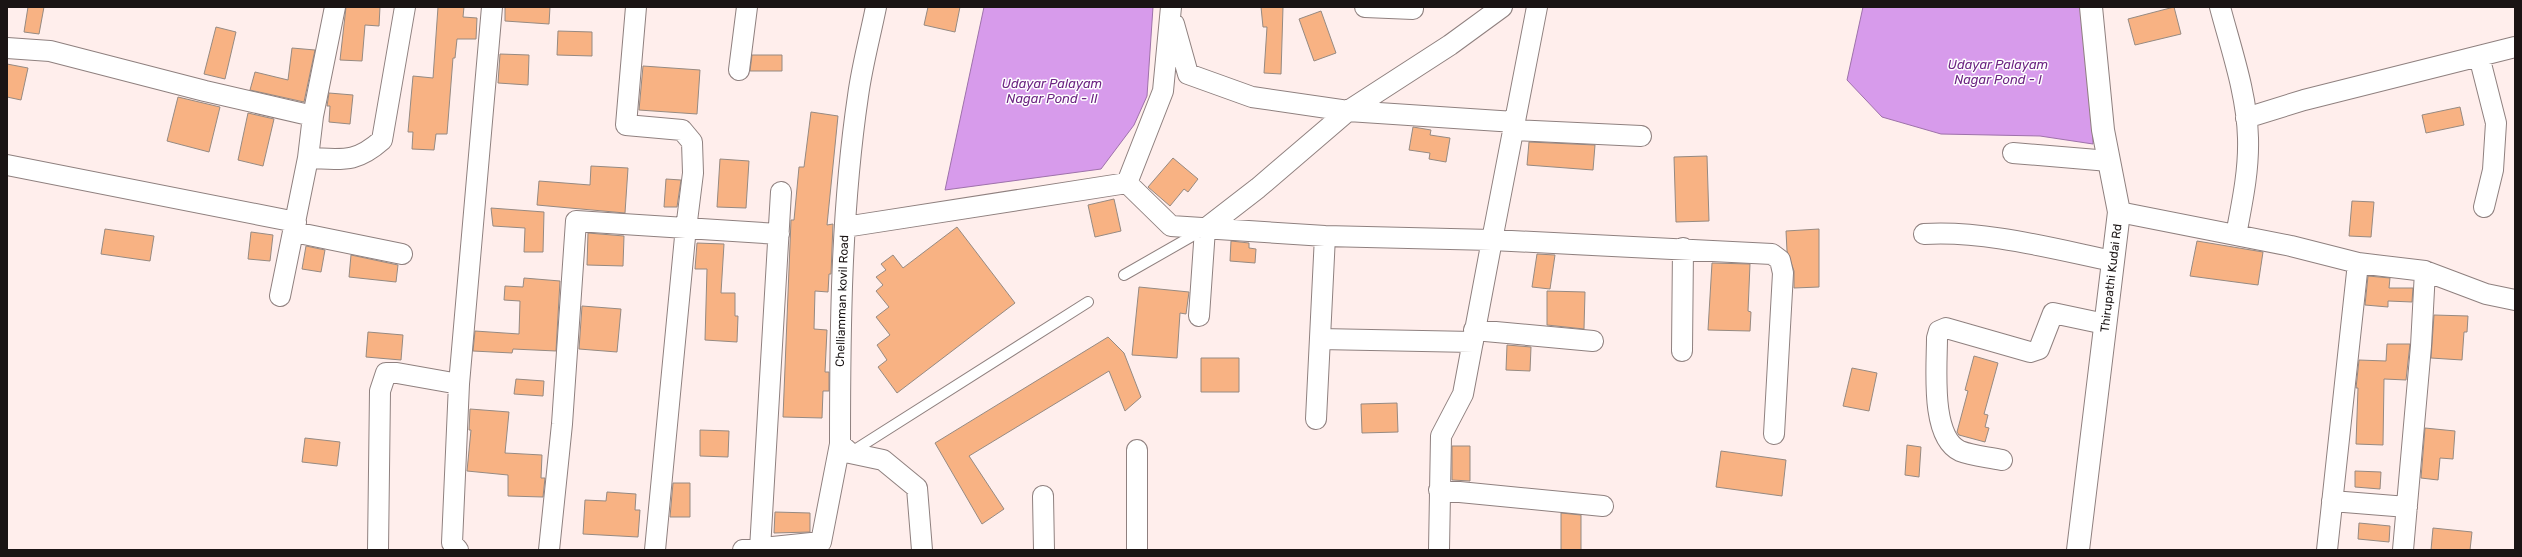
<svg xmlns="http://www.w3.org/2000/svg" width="2522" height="557" font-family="Rubik,sans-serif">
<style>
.water{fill:#d79beb;stroke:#9e72aa}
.building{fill:#f8b283;stroke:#968a82}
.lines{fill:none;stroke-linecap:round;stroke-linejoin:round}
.service-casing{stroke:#8f807f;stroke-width:12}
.minor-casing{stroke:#8f807f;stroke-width:22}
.tertiary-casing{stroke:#8f807f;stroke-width:24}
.service{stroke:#fff;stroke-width:10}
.minor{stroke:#fff;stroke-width:20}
.tertiary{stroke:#fff;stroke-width:22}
.labels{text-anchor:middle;stroke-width:3;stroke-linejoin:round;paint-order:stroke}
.street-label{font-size:12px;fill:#1a1414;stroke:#fff}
.water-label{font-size:13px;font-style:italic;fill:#6c2482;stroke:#fff}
</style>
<rect width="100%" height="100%" fill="#ffeeec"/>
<path class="water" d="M984 7H1153L1147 96 1134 125 1101 169 945 190Z
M1863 7H2081L2089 37 2093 144 2040 136 1941 134 1882 117 1847 80Z"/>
<path class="building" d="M28 7H44L39 34 24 32Z
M346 7H380L379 26 365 25 362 61 340 60Z
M438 7H464L463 17 477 18 476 39H457L455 58H453L447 134H436L434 150 412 149 413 132H408L413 76 433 78Z
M505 7H550L549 24 505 21Z
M928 7H960L955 32 924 25Z
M1261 7H1283L1281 74 1264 73 1267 27H1263Z
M2174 7 2181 34 2135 45 2128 19Z
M1321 11 1336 53 1314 61 1299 19Z
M216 27 236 32 225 79 204 74Z
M558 31 592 32V56L557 55Z
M292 48 315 50 304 102 250 90 255 72 288 80Z
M500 54 529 55 528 85 498 83Z
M752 55H782V71H750Z
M7 64 28 68 21 100 7 97Z
M643 66 700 70 697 114 639 110Z
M329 93 353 95 350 124 329 122 330 106H327Z
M178 97 220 107 209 152 167 141Z
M2460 107 2464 125 2426 133 2422 115Z
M811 112 838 116 827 225 833 224 831 274H829L828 292 815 291 814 329 827 330 825 372H829V391H823L822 418 783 417 791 220H794L799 167H804Z
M248 113 274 119 263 166 238 160Z
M1413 127 1431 130 1430 135 1450 138 1446 162 1429 159 1430 153 1409 150Z
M1529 142 1595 145 1593 170 1527 165Z
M1707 156 1709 221 1676 222 1674 157Z
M1173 158 1198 179 1188 192 1184 189 1170 206 1148 187Z
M720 159 749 161 746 208 717 207Z
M591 166 628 168 625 213 537 205 539 181 590 185Z
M666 179 681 180 677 207H664Z
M1114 199 1121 231 1095 237 1088 205Z
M2352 201 2374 202 2371 237 2349 236Z
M491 208 544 212 543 252H524L525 228 493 226Z
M957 227 1015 303 897 393 878 367 887 360 877 345 890 335 876 317 889 307 876 291 883 285 876 277 886 270 881 264 893 255 903 268Z
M105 229 154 236 150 261 101 254Z
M1819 229V287L1794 288V271L1787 251 1786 231Z
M251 232 273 235 270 261 248 259Z
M588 233 624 236 623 266 587 265Z
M1231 241 1249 243V248L1256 249 1255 263 1230 261Z
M2197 241 2263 252 2258 285 2190 276Z
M697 243 724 244 721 293H735V316H738L737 342 705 340 707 269H695Z
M306 246 325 250 321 272 302 269Z
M1537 254 1555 255 1550 289 1532 287Z
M351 255 398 265 396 282 349 277Z
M1712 263 1750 264 1748 311 1751 312 1750 331 1708 330Z
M2368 276 2390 278 2389 288H2413L2412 302 2388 301V307L2365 305Z
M524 278 560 281 556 351 513 349 512 353 473 351 475 331 519 334 520 301 504 300 505 286 523 287Z
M1139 287 1189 292 1186 314 1180 313 1177 358 1132 355Z
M1547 291 1585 292 1584 329 1547 325Z
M582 306 621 309 617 352 579 349Z
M2434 315 2468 316 2467 332H2464L2462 360 2431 358Z
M368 332 403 335 401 360 366 357Z
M1108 337 1124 353 1141 397 1125 411 1109 371 969 456 1004 509 982 524 935 443Z
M2387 344H2410L2406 380 2384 379 2383 445 2356 444 2358 388H2356L2359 360 2386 361Z
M1507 345 1531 347 1530 371 1506 370Z
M1974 356 1998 363 1984 414 1988 415 1985 427 1989 428 1985 442 1959 435 1957 432 1968 391 1965 390Z
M1201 358H1239V392H1201Z
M1852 368 1877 373 1869 411 1843 406Z
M516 379 544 381 543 396 514 394Z
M1397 403 1398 432 1362 433 1361 404Z
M470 409 509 412 505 453 542 455 541 478H545L543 497 508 496V475L467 471 471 430H469Z
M2425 428 2455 431 2453 459 2440 458 2438 480 2421 478Z
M700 430 729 431 728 457 700 456Z
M305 438 340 442 337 466 302 462Z
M1907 445 1921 447 1919 477 1905 475Z
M1452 446H1470V481L1452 480Z
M1721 451 1786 460 1782 496 1716 487Z
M2355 471 2381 472 2380 489 2355 487Z
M673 483H690V517H670Z
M607 492 636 494 635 510H640L638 537 583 534 585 500 606 501Z
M775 512 810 513V532L774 533Z
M1561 513 1581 515V550H1561Z
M2359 523 2390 526 2389 542 2358 539Z
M2433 528 2472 532 2470 550H2431Z"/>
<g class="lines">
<defs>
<path id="service" d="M1124 275 1201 231
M850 453 1088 302"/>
<path id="minor" d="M636 7 626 125 682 130 692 142 693 173 685 237 655 550
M876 7C870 37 862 66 858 96 841 211 840 328 840 444L850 453 883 460 917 488 922 550
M1171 7 1163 91 1127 183 1171 226 1325 236 1492 240 1537 7
M1365 7 1413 9V7
M2220 7C2231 49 2247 94 2248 138 2249 171 2242 203 2236 235
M1174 24 1188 74 1252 97 1348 111 1515 122
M7 48 50 51 205 91 313 116 335 7
M2479 56 2496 123 2493 170 2484 207
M739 70 747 7
M313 116 308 158C342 159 355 164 382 140L405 7
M2246 118 2304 100 2515 47
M1513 130 1641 136
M2013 153 2109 161
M7 165 296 222
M2119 212 2291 246 2358 263 2425 271 2486 294 2515 300
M845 227 1127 183
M294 232 402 254
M1924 234C1984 230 2054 249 2113 261
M280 296 308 158
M1199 316 1205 229 1258 188 1348 111 1450 45 1502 7
M1474 330 1593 341
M1320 339 1473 342
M1682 351 1683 248
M1316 419 1325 236
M2002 460C1989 457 1972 456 1960 451 1930 437 1937 367 1937 338L1939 331 1946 328 2030 352 2039 349 2053 313 2105 324
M1439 490 1603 506
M1043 496 1044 550
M2332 501 2407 507
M760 549 781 192
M378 550 380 391 386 373H397L459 384
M458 550 452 543 459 384 492 7
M549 550 562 424 576 221 779 234
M743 550 821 542 840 444
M1137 550V450
M1439 550 1441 436 1463 394 1492 240 1772 254 1780 260 1783 273 1774 434
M2327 550 2358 263
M2403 550 2421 346 2425 271"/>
<g id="tertiary">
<path id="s1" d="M2078 550 2119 212 2103 130 2091 7"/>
</g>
</defs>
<use href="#service" class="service-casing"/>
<use href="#minor" class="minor-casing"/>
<use href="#tertiary" class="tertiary-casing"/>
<use href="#service" class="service"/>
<use href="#minor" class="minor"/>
<use href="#tertiary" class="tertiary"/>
</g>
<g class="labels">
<g class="street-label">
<text dy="4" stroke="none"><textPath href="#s1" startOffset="274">Thirupathi Kudai Rd</textPath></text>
<text transform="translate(842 301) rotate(-88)" y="4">Chelliamman kovil Road</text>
</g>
<g class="water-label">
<text x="1998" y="69">Udayar Palayam<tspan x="1998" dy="15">Nagar Pond - I</tspan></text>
<text x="1052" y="88">Udayar Palayam<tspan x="1052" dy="15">Nagar Pond - II</tspan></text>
</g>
</g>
<rect width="2522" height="557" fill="none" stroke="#1a1414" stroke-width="16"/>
</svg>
